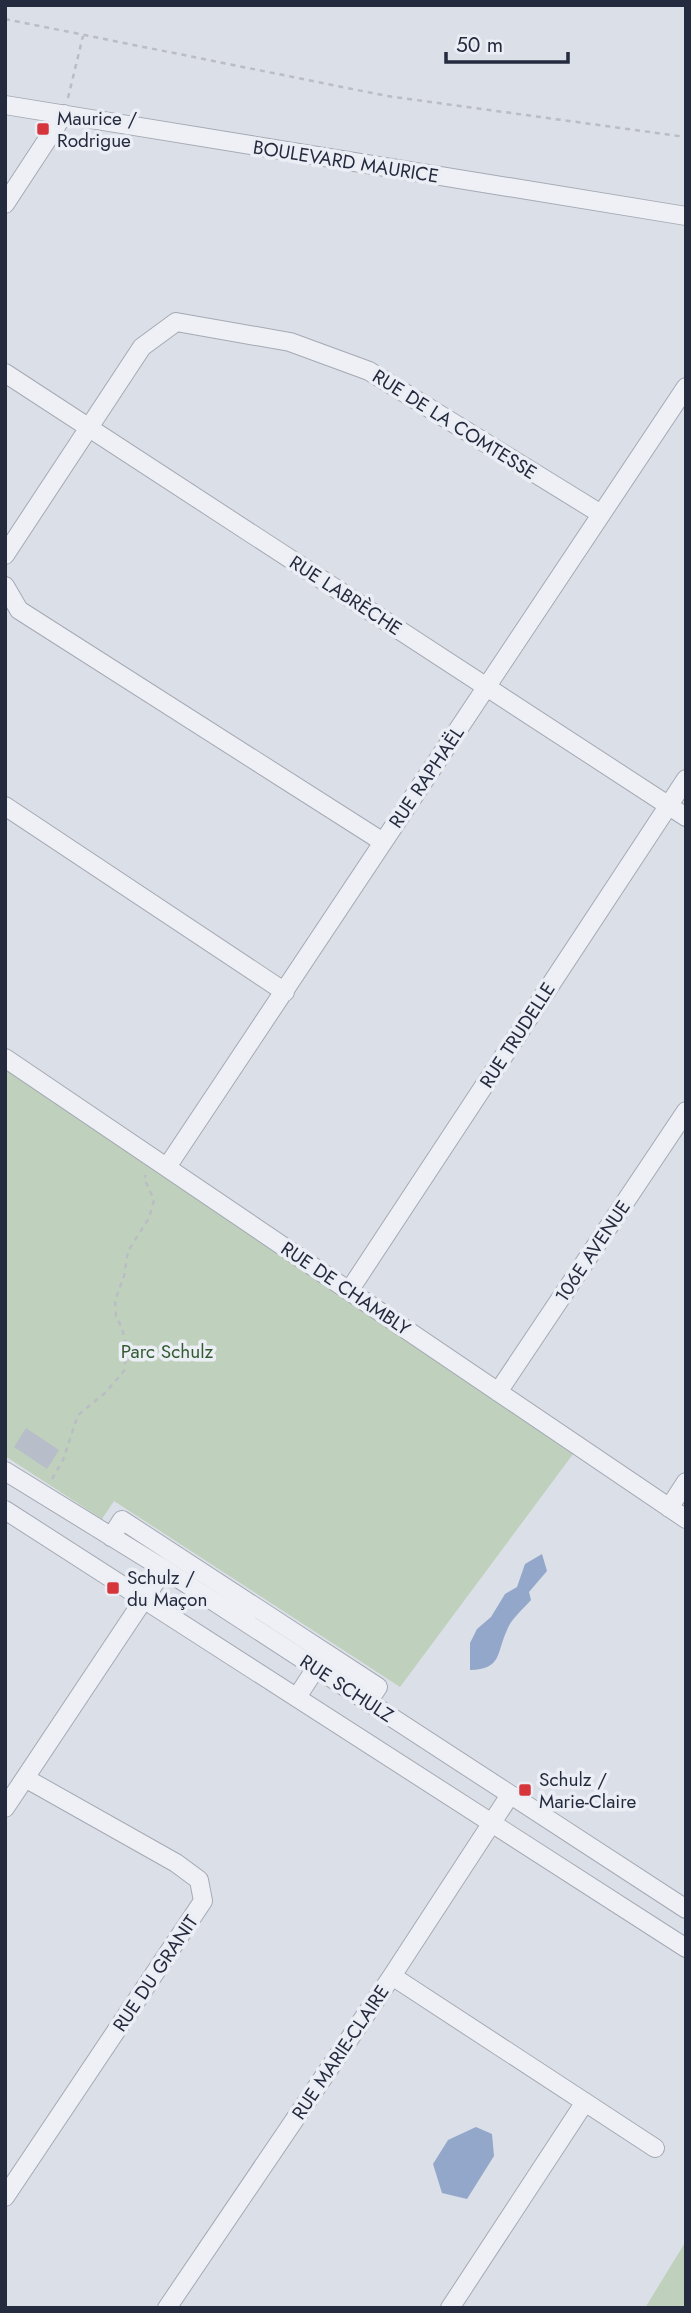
<svg xmlns="http://www.w3.org/2000/svg" width="691" height="2313" font-family="Jost,sans-serif">
<style>
.green{fill:#bfd1bc}
.water{fill:#93a7ca}
.building{fill:#b8bdca}
.lines{fill:none;stroke-linecap:round;stroke-linejoin:round}
.minor-casing{stroke:#a4a9b4;stroke-width:20}
.path{stroke:#babdc5;stroke-width:2.5;stroke-dasharray:5 5;stroke-linecap:butt}
.minor{stroke:#eef0f5;stroke-width:18}
.poi-dot{fill:#d6363b;stroke:#ebeef5;stroke-width:2.5}
.labels{text-anchor:middle;stroke-width:7;stroke-linejoin:round;paint-order:stroke}
.poi-label{font-size:19px;fill:#252b3e;stroke:#ebeef5;text-anchor:start}
.street-label{font-size:19px;fill:#252b3e;stroke:#ebeef5}
.park-label{font-size:19px;fill:#345a31;stroke:#ebeef5}
</style>
<rect width="100%" height="100%" fill="#dbdfe7"/>
<path class="green" d="M5 1051 582 1442 400 1687 114 1501 102 1519 5 1456Z
M686 2241V2308H645Z"/>
<path class="water" d="M542 1554 547 1571 529 1592 531 1600C523 1609 511 1619 507 1630 496 1654 502 1669 470 1670V1643L477 1629 491 1617 505 1594 517 1587 525 1564Z
M476 2127 492 2134 494 2156 467 2199 442 2193 433 2164 448 2140Z"/>
<path class="building" d="M26 1428 59 1450 47 1469 14 1447Z"/>
<g class="lines">
<defs>
<path id="minor" d="M5 105 686 216
M5 204 64 114
M5 373 686 817
M5 555 142 347 176 322 290 342 369 371 601 514
M5 586 19 610 383 842
M5 806 285 992
M5 1058 686 1519
M167 1167 686 387
M349 1291 686 779
M498 1392 686 1111
M5 1471 164 1569 686 1909
M669 1508 686 1482
M5 1510 686 1948
M111 1537 122 1520 378 1687 368 1702
M297 1697 316 1668
M5 1808 164 1569
M392 1976 655 2148
M5 2197 203 1901 199 1880 176 1863 25 1778
M167 2308 392 1976 510 1795
M450 2308 585 2102"/>
</defs>
<use href="#minor" class="minor-casing"/>
<path class="path" d="M5 19 387 96 686 137
M68 98 83 36
M52 1479 63 1460 78 1415 105 1393 124 1371 127 1349 122 1328 116 1316 115 1301 124 1276 128 1251 149 1218 154 1200 144 1178 146 1175"/>
<use href="#minor" class="minor"/>
</g>
<g class="poi-dot">
<rect x="36" y="122" width="14" height="14" rx="3.5"/>
<rect x="106" y="1581" width="14" height="14" rx="3.5"/>
<rect x="518" y="1783" width="14" height="14" rx="3.5"/>
</g>
<g class="labels">
<g class="poi-label">
<text x="57" y="125">Maurice /<tspan x="57" dy="22">Rodrigue</tspan></text>
<text x="127" y="1584">Schulz /<tspan x="127" dy="22">du Maçon</tspan></text>
<text x="539" y="1786">Schulz /<tspan x="539" dy="22">Marie-Claire</tspan></text>
</g>
<g class="street-label">
<text transform="translate(346 161) rotate(9)" y="7">BOULEVARD MAURICE</text>
<text transform="translate(455 424) rotate(32)" y="7">RUE DE LA COMTESSE</text>
<text transform="translate(346 595) rotate(33)" y="7">RUE LABRÈCHE</text>
<text transform="translate(426 777) rotate(-56)" y="7">RUE RAPHAËL</text>
<text transform="translate(517 1035) rotate(-57)" y="7">RUE TRUDELLE</text>
<text transform="translate(592 1251) rotate(-56)" y="7">106E AVENUE</text>
<text transform="translate(346 1288) rotate(34)" y="7">RUE DE CHAMBLY</text>
<text transform="translate(347 1688) rotate(33)" y="7">RUE SCHULZ</text>
<text transform="translate(155 1973) rotate(-56)" y="7">RUE DU GRANIT</text>
<text transform="translate(340 2052) rotate(-56)" y="7">RUE MARIE-CLAIRE</text>
</g>
<g class="park-label">
<text x="167" y="1358">Parc Schulz</text>
</g>
</g>
<rect width="691" height="2313" fill="none" stroke="#252b3e" stroke-width="14"/>
<path d="M446 52v10h122v-10" fill="none" stroke="#252b3e" stroke-width="3.5"/>
<text x="456" y="52" font-size="21" fill="#252b3e" stroke="#ebeef5" stroke-width="5" paint-order="stroke">50 m</text>
</svg>
